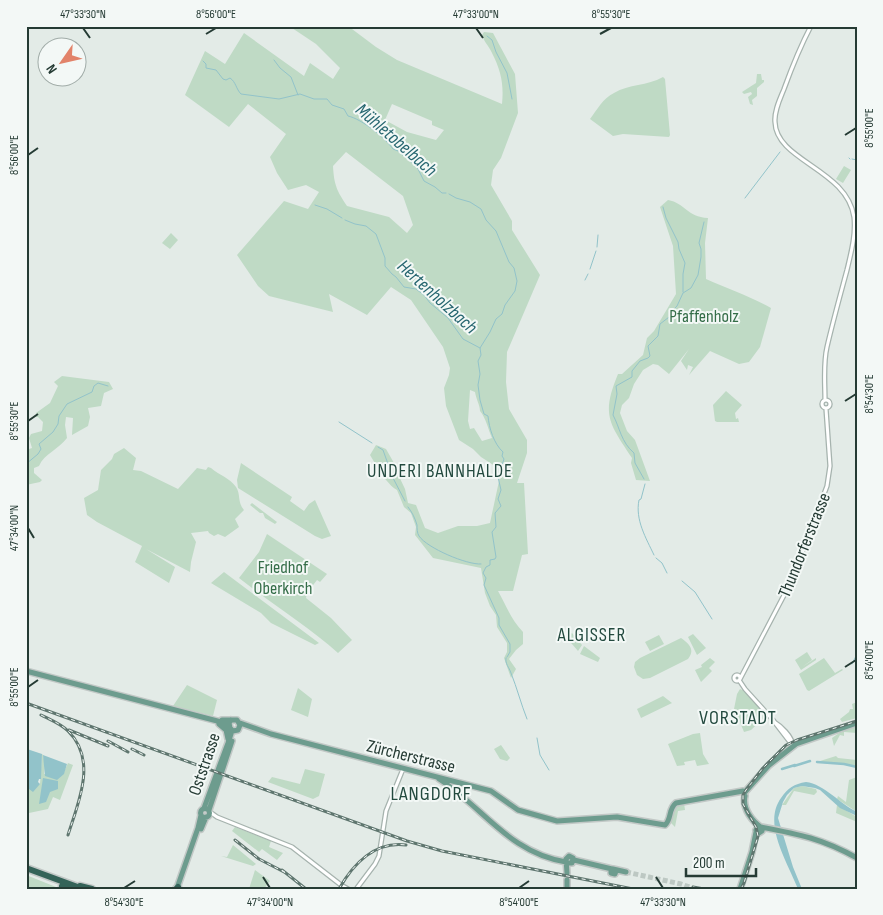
<svg xmlns="http://www.w3.org/2000/svg" width="883" height="915" font-family="'Sofia Sans Condensed',sans-serif">
<style>
.green{fill:#bfdac5;fill-rule:evenodd}
.water{fill:#92c3ca}
.lines{fill:none;stroke-linecap:round;stroke-linejoin:round}
.stream{stroke:#92c3ca;stroke-width:1}
.canal{stroke:#92c3ca;stroke-width:2.5}
.major-tunnel{stroke:#bdc8c3;stroke-width:5;stroke-dasharray:5 2.5;stroke-linecap:butt}
.minor-casing{stroke:#a6b3ae;stroke-width:5.5}
.major-casing{stroke:#c2c8c6;stroke-width:8}
.highway-casing{stroke:#c2c8c6;stroke-width:9}
.minor{stroke:#fff;stroke-width:3}
.major{stroke:#6d9c8e;stroke-width:5}
.highway{stroke:#346358;stroke-width:6}
.rail-casing{stroke:#5f766f;stroke-width:3}
.rail{stroke:#f3f8f6;stroke-width:1;stroke-dasharray:4;stroke-linecap:butt}
.ticks{fill:none;stroke:#253b34;stroke-width:2}
.labels{text-anchor:middle;stroke-width:4;stroke-linejoin:round;paint-order:stroke}
.park-label{font-size:18px;fill:#346d48;stroke:#f3f8f6}
.street-label{font-size:18px;fill:#253b34;stroke:#f3f8f6}
.water-label{font-size:19px;font-style:italic;fill:#266670;stroke:#f3f8f6}
.neighbourhood-label{font-size:19px;letter-spacing:1px;fill:#234a3f;stroke:#f3f8f6}
.quarter-label{font-size:20px;letter-spacing:1px;fill:#234a3f;stroke:#f3f8f6}
.neatline{fill:none;stroke:#253b34;stroke-width:2}
.ticks-label{font-size:12px;text-anchor:middle;fill:#253b34}
</style>
<rect width="100%" height="100%" fill="#e3ebe7"/>
<path class="green" d="M289 26H348L376 47 397 60 502 104C504 84 501 71 492 53 489 46 484 42 482 35L484 32 493 33 515 74 518 113 501 158 493 170 491 185 512 221V230L540 275 507 352 506 382 509 409 527 440V453L517 483H524L528 554 522 555 513 591H498C506 605 511 620 523 632V644L516 650 509 659 516 669 511 678 504 658 507 652V643L497 627 496 615 490 606 485 593 481 568 433 558 415 535 416 527 411 513 404 507 397 490C388 485 385 476 376 471V465L370 455 376 445 386 449 394 463 395 468 405 489 408 503 416 505 425 528 438 533 458 526H477L490 523 499 481 498 468 481 457 473 449 459 440 446 406 444 388 449 375 450 368 443 347 411 300 391 287 367 315 329 294 333 312 269 296 258 286 237 255 284 201 308 209 319 192 306 185 288 190 277 173 270 157 286 134 248 104 229 127 185 95 205 51 225 64 244 33 304 76 310 63 333 79 340 68 316 44ZM392 104 432 121V125L444 130 436 140 407 132 385 120ZM346 152 403 196 413 225 407 233 389 217 347 206C337 191 334 185 333 166ZM470 390 475 392C476 399 480 405 480 411 486 418 488 429 492 438L482 441 474 428 470 429 468 421Z
M757 74H761L762 80H764V82L757 88V96L752 100 753 105 750 104 748 97 752 94 751 92 744 94 742 92 756 83Z
M663 77 665 79 670 135 669 137 623 134 613 136 590 119C597 110 603 98 614 93 629 84 647 86 663 77Z
M844 166 851 170 843 183 836 179Z
M668 200C685 203 687 217 708 218L705 243 706 279C728 289 750 296 771 308L760 347 749 362 739 364 710 351 689 375 693 367 688 365 687 370 681 361 689 349 669 374 658 365 653 364 643 370 634 384 629 398 622 405 620 413 627 431 635 440 650 481 636 480 631 463 632 458C609 423 601 415 618 374H622L643 355 647 338 654 331 676 294 673 246 660 207Z
M171 233 178 240 170 249 162 243Z
M62 376 109 382 113 389 104 393 101 406 88 408 90 417 88 426 72 435 73 418 66 417 65 425 67 438C59 449 44 454 39 466L34 468V473L42 480 40 482 26 485V450L32 448 29 438 31 434 42 431 43 422 38 417H36V413L50 403 58 386 54 382Z
M726 391 742 405 735 413 736 419 738 418 739 422H717L715 421 713 405Z
M124 448 136 458 133 470 141 471 178 489 197 468 206 470 208 467 211 468C219 475 230 478 236 487 241 494 237 502 244 510L235 519 239 527 225 537 218 534 214 536 209 533 208 531 191 533 196 542 191 562 190 572 146 549 175 567 169 583 135 562 142 546 97 522 87 515 84 498 98 490 101 470 112 459 114 454Z
M241 463 292 497 290 501 304 511 309 504 315 500 331 536 322 539 315 536 238 488 237 480Z
M252 503 277 522 275 524 265 518 263 513H260L250 505Z
M267 534 327 574 320 582 317 580 307 593 306 598 331 618 352 640 338 653C308 626 272 604 239 578L259 552Z
M224 572 319 643 315 645 271 623 261 613 211 583Z
M572 633 582 645 578 651 566 637Z
M693 634 706 648 697 655 688 637Z
M659 635 664 644 650 651 645 642Z
M681 638C688 643 696 649 688 659L650 678 643 679 637 675 634 667 635 662 640 658Z
M584 646 600 658 598 662 580 654Z
M807 652 812 660 802 667 816 658V660L801 670 795 660Z
M710 658 715 662 709 668 712 671 701 682 695 670 702 667 701 665Z
M824 658 835 673 842 669 843 670 809 691 807 690 799 674Z
M187 685 217 700 213 716 173 706Z
M298 688 312 699 308 717 291 710Z
M740 689 747 692 766 716 751 730 744 732 739 720 732 719 737 694Z
M663 696 672 703 641 718 637 709Z
M857 702V718L842 722 840 719 849 712 850 709H853L852 704Z
M857 725V733L844 732V736L840 735 834 746 832 738 842 731Z
M700 733 703 754 709 764 697 766 695 760 684 762 685 765 677 766 668 744 693 734Z
M501 745 510 758 507 761 500 759 494 749Z
M42 754 43 755 45 764 44 774H63L68 763 73 765 60 800 53 797 48 809 29 813 26 812V774L29 789 40 784Z
M836 756 838 758 857 760V766C845 764 833 764 821 762L820 761Z
M305 769 325 774 319 796 313 799 268 782 272 777 300 784Z
M857 777V812L837 799 838 796 846 802 849 780Z
M802 786 816 789 817 792 814 795 794 791 786 805H782L794 788Z
M684 803 685 810 678 811 675 827 671 823V817L676 805Z
M837 805 857 817V822L836 813Z
M235 827 271 841 269 847 283 853 277 860 262 849 259 852 232 831Z
M233 845 256 864 253 866 221 856 227 857Z
M255 870 270 881 264 889H249Z
M26 875 61 889H26Z"/>
<path class="water" d="M27 749 42 754 41 779H39L38 782 40 784 33 792 29 789 26 774Z
M43 755 67 764 64 774 57 780 45 776Z
M43 778 58 781V789L50 792 46 802 39 804Z
M806 782C824 784 840 804 857 812V816L840 808 820 790 815 788 802 786 794 788 787 795 783 802 778 818 793 867 802 889H798C788 863 762 824 781 798 788 788 794 784 806 782Z"/>
<g class="lines">
<path class="stream" d="M487 36 492 40 496 52 507 73 512 99
M274 60 280 68 291 77 298 95
M203 61 206 64V68L216 70 223 79 226 80 230 78C236 82 236 89 241 94L279 99 300 94 314 99H327L332 105 344 109 348 116C362 119 385 138 393 149L398 151 417 167 424 181 435 187 442 193H446
M849 158 850 159
M852 159 857 160
M449 194 456 198 470 202 481 209 486 220 496 231 509 262 514 268 517 281 515 291 505 305 502 314 496 319 490 332 480 348 481 355 478 361 480 374 478 385 480 400 484 414 488 416C489 428 494 444 503 452L502 456 504 459 498 477 501 490 498 499 501 506 495 513 496 527 492 532 496 557 495 559 490 560V565L486 567 483 573 486 578 484 585 499 618V625L510 644V652L507 657
M745 198 780 152
M315 205 327 209 342 218
M663 207 666 218 678 242 679 249 685 263 683 274V292
M345 220 355 224 366 226 376 234 385 258V266L392 274 396 277 404 287 416 289 424 295 430 303 448 318 463 339 480 348
M597 247 598 235
M590 269 596 251
M585 280 588 274
M339 422 372 443
M378 447 383 450 393 478 405 501
M26 464 38 454 41 449 39 444 53 432 58 424 59 416 67 404 92 392 94 386 98 383 108 386
M644 479 635 463 634 453C621 442 620 428 613 415L617 394 616 386 632 377V371L640 361 648 358 650 356 648 346 658 336 660 324 673 314 674 309 677 306 683 293 691 288 698 275 701 257V249L699 243 704 222
M645 484 641 499 639 500C635 520 646 538 654 555
M408 507C412 512 415 518 417 525 417 528 417 533 419 536 427 548 467 565 481 564
M656 558 662 563 667 573
M682 581 695 592 712 619
M506 658C505 664 509 667 511 673 517 688 521 704 527 719
M852 664 857 654
M537 738 540 755 549 770"/>
<path class="canal" d="M817 762 844 764 857 767
M794 766 810 761
M782 769 795 765"/>
<path class="major-tunnel" d="M626 872 681 884 695 889"/>
<defs>
<path id="minor" d="M811 26C800 47 792 67 784 89 780 99 774 111 775 122 776 161 847 169 854 217 856 235 851 253 847 270 840 296 833 321 827 347 823 364 825 383 825 400
M822 404a4 4 0 1 1 8 0a4 4 0 1 1-8 0Z
M734 678a3 3 0 1 1 6 0a3 3 0 1 1-6 0Z
M740 679 792 580 827 486 830 466 826 409
M739 680 745 689 773 720 793 746
M773 721C781 726 792 736 793 746
M210 812 217 817 292 847 341 885 348 889
M357 888 375 864 379 856 386 811 403 769"/>
<path id="major" d="M26 671 225 723 229 726
M222 720H237L240 725 238 730 233 731 230 728 229 723 231 720
M240 723 271 734 491 791 518 810 557 821 617 817 665 825C672 819 668 809 676 803L743 791
M219 724 226 730 228 739
M768 766 796 744 857 723
M439 779C483 807 509 853 566 862
M745 792 770 764
M745 796C742 809 753 822 762 828V831L759 833 756 830 759 827
M204 808 228 743 231 734 230 729
M200.5 813a4.5 4.5 0 1 1 9 0a4.5 4.5 0 1 1-9 0Z
M209 810 232 741
M761 827C799 834 823 839 857 858
M201 829 206 817
M574 860 612 869
M567 863H572L573 858 569 856 566 859 567 873
M616 871 615 874 611 873V870L613 869 626 872
M567 880V889
M177 888 198 828 201 815
M740 889 752 852 756 832"/>
<path id="highway" d="M26 868 83 889
M62 886 69 889
M80 886 92 889
M176 889 178 887"/>
</defs>
<use href="#minor" class="minor-casing"/>
<use href="#major" class="major-casing"/>
<use href="#highway" class="highway-casing"/>
<use href="#minor" class="minor"/>
<use href="#major" class="major"/>
<use href="#highway" class="highway"/>
<defs>
<path id="rail" d="M26 703 407 841 442 851 633 889
M41 715C51 720 61 724 68 731 98 760 78 803 68 835
M69 730 108 746
M108 741 128 752
M132 749 144 755
M235 840 259 859 286 873
M282 870 306 889
M693 887 704 889
M339 889C353 864 375 841 406 845
M741 889 744 883 758 836 756 827 743 804V795L746 790 763 768 786 745 797 740 857 721"/>
</defs>
<use href="#rail" class="rail-casing"/>
<use href="#rail" class="rail"/>
</g>
<path class="ticks" d="M83 28 90 38M476 28 483 38M206 34 216 28M600 34 611 28M845 135 856 128M28 155 38 148M845 401 856 394M28 421 38 414M28 528 34 538M845 667 856 660M28 687 38 680M263 877 270 888M656 877 663 888M124 888 135 881M519 888 529 881"/>
<g class="labels">
<g class="park-label">
<text x="704" y="322">Pfaffenholz</text>
<text x="283" y="573">Friedhof<tspan x="283" dy="21">Oberkirch</tspan></text>
</g>
<g class="street-label">
<text transform="translate(804 545) rotate(-68)" y="6">Thundorferstrasse</text>
<text transform="translate(411 756) rotate(14)" y="6">Zürcherstrasse</text>
<text transform="translate(204 764) rotate(-71)" y="6">Oststrasse</text>
</g>
<g class="water-label">
<text transform="translate(397 139) rotate(41)" y="7">Mühletobelbach</text>
<text transform="translate(438 296) rotate(42)" y="7">Hertenholzbach</text>
</g>
<g class="neighbourhood-label">
<text x="440" y="477">UNDERI BANNHALDE</text>
<text x="592" y="641">ALGISSER</text>
</g>
<g class="quarter-label">
<text x="738" y="724">VORSTADT</text>
<text x="431" y="800">LANGDORF</text>
</g>
</g>
<rect width="883" height="915" fill="none" stroke="#f3f8f6" stroke-width="55"/>
<g transform="translate(62 62) rotate(236)"><circle r="24" fill="#f3f8f6" stroke="#a1aca8"/>
<path d="M0-4L9 19L0 12L-9 19Z" fill="#e2836a"/>
<text y="-8" font-size="14" font-weight="bold" text-anchor="middle" fill="#253b34">N</text>
</g>
<path d="M686 868v8h70v-8" fill="none" stroke="#253b34" stroke-width="2.5"/>
<text x="693" y="868" font-size="15" fill="#253b34" stroke="#f3f8f6" stroke-width="4" paint-order="stroke">200 m</text>
<rect x="28" y="28" width="828" height="860" class="neatline"/>
<g class="ticks-label">
<text x="83" y="18">47°33'30"N</text>
<text x="216" y="18">8°56'00"E</text>
<text x="476" y="18">47°33'00"N</text>
<text x="611" y="18">8°55'30"E</text>
<text transform="translate(869 128) rotate(-90)" y="4">8°55'00"E</text>
<text transform="translate(14 155) rotate(-90)" y="4">8°56'00"E</text>
<text transform="translate(869 394) rotate(-90)" y="4">8°54'30"E</text>
<text transform="translate(14 421) rotate(-90)" y="4">8°55'30"E</text>
<text transform="translate(14 528) rotate(-90)" y="4">47°34'00"N</text>
<text transform="translate(869 660) rotate(-90)" y="4">8°54'00"E</text>
<text transform="translate(14 687) rotate(-90)" y="4">8°55'00"E</text>
<text x="124" y="906">8°54'30"E</text>
<text x="270" y="906">47°34'00"N</text>
<text x="519" y="906">8°54'00"E</text>
<text x="663" y="906">47°33'30"N</text>
</g>
</svg>
